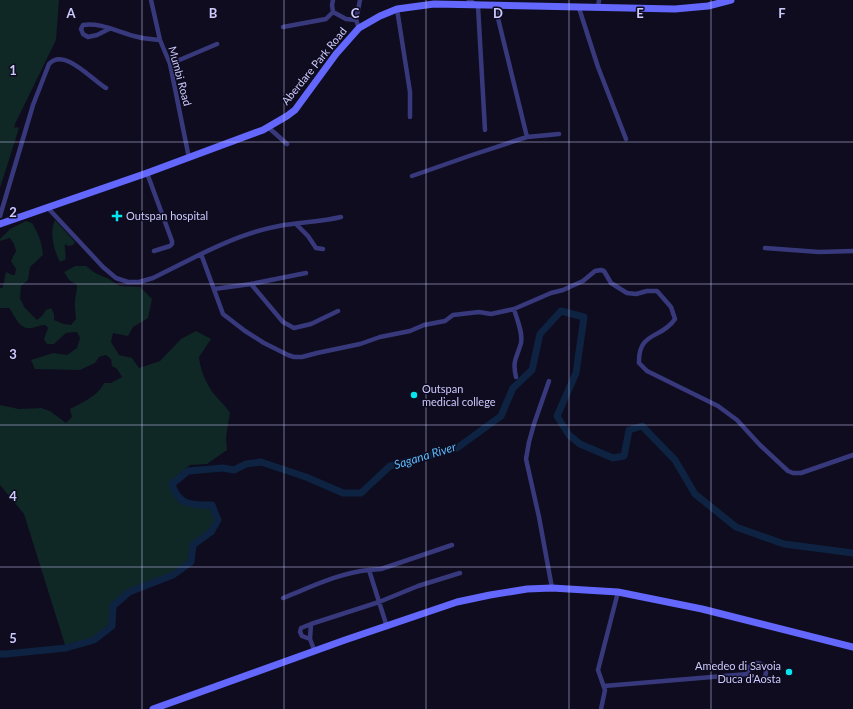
<svg xmlns="http://www.w3.org/2000/svg" width="853" height="709" font-family="Lato,sans-serif">
<style>
.green{fill:#0f2725}
.lines{fill:none;stroke-linecap:round;stroke-linejoin:round}
.river{stroke:#0d2341;stroke-width:7}
.street{stroke:#38397c;stroke-width:4.5}
.secondary{stroke:#6367fc;stroke-width:7}
.grid{fill:none;stroke:#cdcafe;stroke-width:1;stroke-opacity:0.55}
.poi-dot{fill:#05e4ef;stroke:#0e0c1e;stroke-width:1.5}
.labels{text-anchor:middle;stroke-width:3;stroke-linejoin:round;paint-order:stroke}
.street-label{font-size:11px;fill:#cdcafe;stroke:#0e0c1e}
.poi-label{font-size:11px;fill:#cdcafe;stroke:#0e0c1e;text-anchor:start}
.water-label{font-size:12px;font-style:italic;fill:#5ab9fc;stroke:#0e0c1e}
.grid-label{font-size:13px;text-anchor:middle;font-weight:bold;fill:#cdcafe;stroke:#0e0c1e;stroke-width:3;stroke-linejoin:round;paint-order:stroke}
</style>
<rect width="100%" height="100%" fill="#0e0c1e"/>
<path class="green" d="M0 0H59L56 40 15 124 14 129 16 127 19 128 0 188Z
M55 220 75 242 73 245 68 246 65 244C64 250 67 254 65 260L60 262C54 251 49 232 55 220Z
M26 221 32 223C38 233 42 242 43 255L30 267 28 280 21 286 20 299 23 304 24 307 37 320 42 316 46 310 51 308 54 314V320L64 324 71 325 76 319C76 314 74 308 75 302 75 297 77 291 77 285L69 280 64 272 75 266H86L95 273 109 279 119 286 140 287 152 299 148 318 133 327 128 336 113 333 111 342 119 355 132 358 139 368 160 361 181 339 196 331 211 339 199 357C200 369 206 383 213 393 219 400 225 405 230 413L226 437 227 450 207 464 190 465 177 476 172 484C178 506 193 505 212 505L218 520 211 532 193 545 191 562 173 575 129 592 113 606 112 626 94 640 66 648 24 514 0 485V405L19 409 41 408 50 411 66 423 72 417 70 409C82 403 99 395 104 383H111L122 377 117 369 112 366 111 359 106 355 99 357 95 363 80 370 35 369 31 360 53 353 67 355 77 348 80 338 77 332 66 333 54 344H47L44 339 48 328 45 325C40 325 37 327 32 328 19 330 16 317 9 308H0V288H2C5 282 4 278 6 272L12 275H15L16 269 11 261 16 251 14 244 10 238 0 241V239L10 229Z"/>
<g class="lines">
<path class="river" d="M0 654H6L66 648 94 640 112 626 113 606 129 592 173 575 191 562 193 545 211 532 218 520 212 505C193 505 178 506 172 484L188 471 223 468 234 470 246 464 261 462 306 477 343 493H361L390 466 457 448 501 416 513 388 532 370 540 334 561 311 584 317 576 373 557 416 569 435 580 444 613 458 624 456 629 430 642 426 675 460 695 494 736 527 784 544 853 553"/>
<path class="street" d="M151 0 160 40 170 64 189 158
M333 0 332 5 333 12 346 19 356 20
M469 0 478 6 485 130
M495 6 527 137
M579 8 598 67 626 139
M598 8 599 0
M397 9 410 92V117
M283 27 326 19 333 12
M359 28 356 20 360 0
M109 29 97 35 88 37 83 34 81 29 83 25C101 22 120 33 138 37 145 39 153 39 160 40
M170 64 217 44
M268 127 287 144
M147 173 172 241V244L170 246 154 251
M412 176 472 155 527 137 559 134
M47 207 103 267 116 278 128 282H139L153 278 201 254 223 314 245 331 264 343 288 355 294 357H302L317 353 360 344 380 337 410 331 424 325 445 321 453 315 479 312 491 314 514 309 551 293 563 290 583 281 595 271 601 270 604 271 611 283 627 293 636 294 647 291H657L671 307 675 319C662 339 638 331 639 363L647 371 718 406 737 420 760 445 788 471 793 473H801L853 455
M0 216 33 105 49 64C64 47 92 80 106 88
M296 224 308 236 316 248 323 249
M765 248 819 252 853 251
M201 254C226 242 251 231 279 226 300 222 321 222 341 217
M251 284 283 322 294 328 311 324 338 311
M214 289 251 284 306 273
M514 309C517 320 523 332 521 343 517 358 512 360 516 377
M549 381 534 424 529 442 526 459 539 517 552 588
M369 570 381 569 396 564 452 545
M283 598C311 587 339 573 369 570L387 627
M310 639 302 636 300 632 301 628 311 624
M315 652 310 639 311 624 379 602 418 586 460 573
M748 672a9 9 0 1 1 18 0a9 9 0 1 1-18 0Z
M604 686 748 674
M601 709 605 690 598 670 618 592"/>
<path class="secondary" d="M0 224 147 173 263 130 287 116 295 110 336 54 359 28 380 16 397 9 434 4 675 9 708 6 731 0
M153 709 345 640 457 602 490 595 527 589 552 588 618 592 702 609 853 647"/>
</g>
<path class="grid" d="M142 0V709M284 0V709M426 0V709M569 0V709M711 0V709M0 142H853M0 284H853M0 425H853M0 567H853"/>
<g class="poi-dot">
<path d="M115 210h4v4h4v4h-4v4h-4v-4h-4v-4h4z"/>
<circle cx="414" cy="395" r="4"/>
<circle cx="789" cy="672" r="4"/>
</g>
<g class="labels">
<g class="street-label">
<text transform="translate(314 66) rotate(-51)" y="4">Aberdare Park Road</text>
<text transform="translate(180 76) rotate(75)" y="4">Mumbi Road</text>
</g>
<g class="poi-label">
<text x="126" y="220">Outspan hospital</text>
<text x="422" y="393">Outspan<tspan x="422" dy="13">medical college</tspan></text>
<text x="781" y="670" text-anchor="end">Amedeo di Savoia<tspan x="781" dy="13">Duca d’Aosta</tspan></text>
</g>
<g class="water-label">
<text transform="translate(425 456) rotate(-17)" y="4">Sagana River</text>
</g>
</g>
<g class="grid-label">
<text x="71" y="18">A</text>
<text x="213" y="18">B</text>
<text x="355" y="18">C</text>
<text x="498" y="18">D</text>
<text x="640" y="18">E</text>
<text x="782" y="18">F</text>
<text x="13" y="75">1</text>
<text x="13" y="217">2</text>
<text x="13" y="359">3</text>
<text x="13" y="501">4</text>
<text x="13" y="643">5</text>
</g>
</svg>
